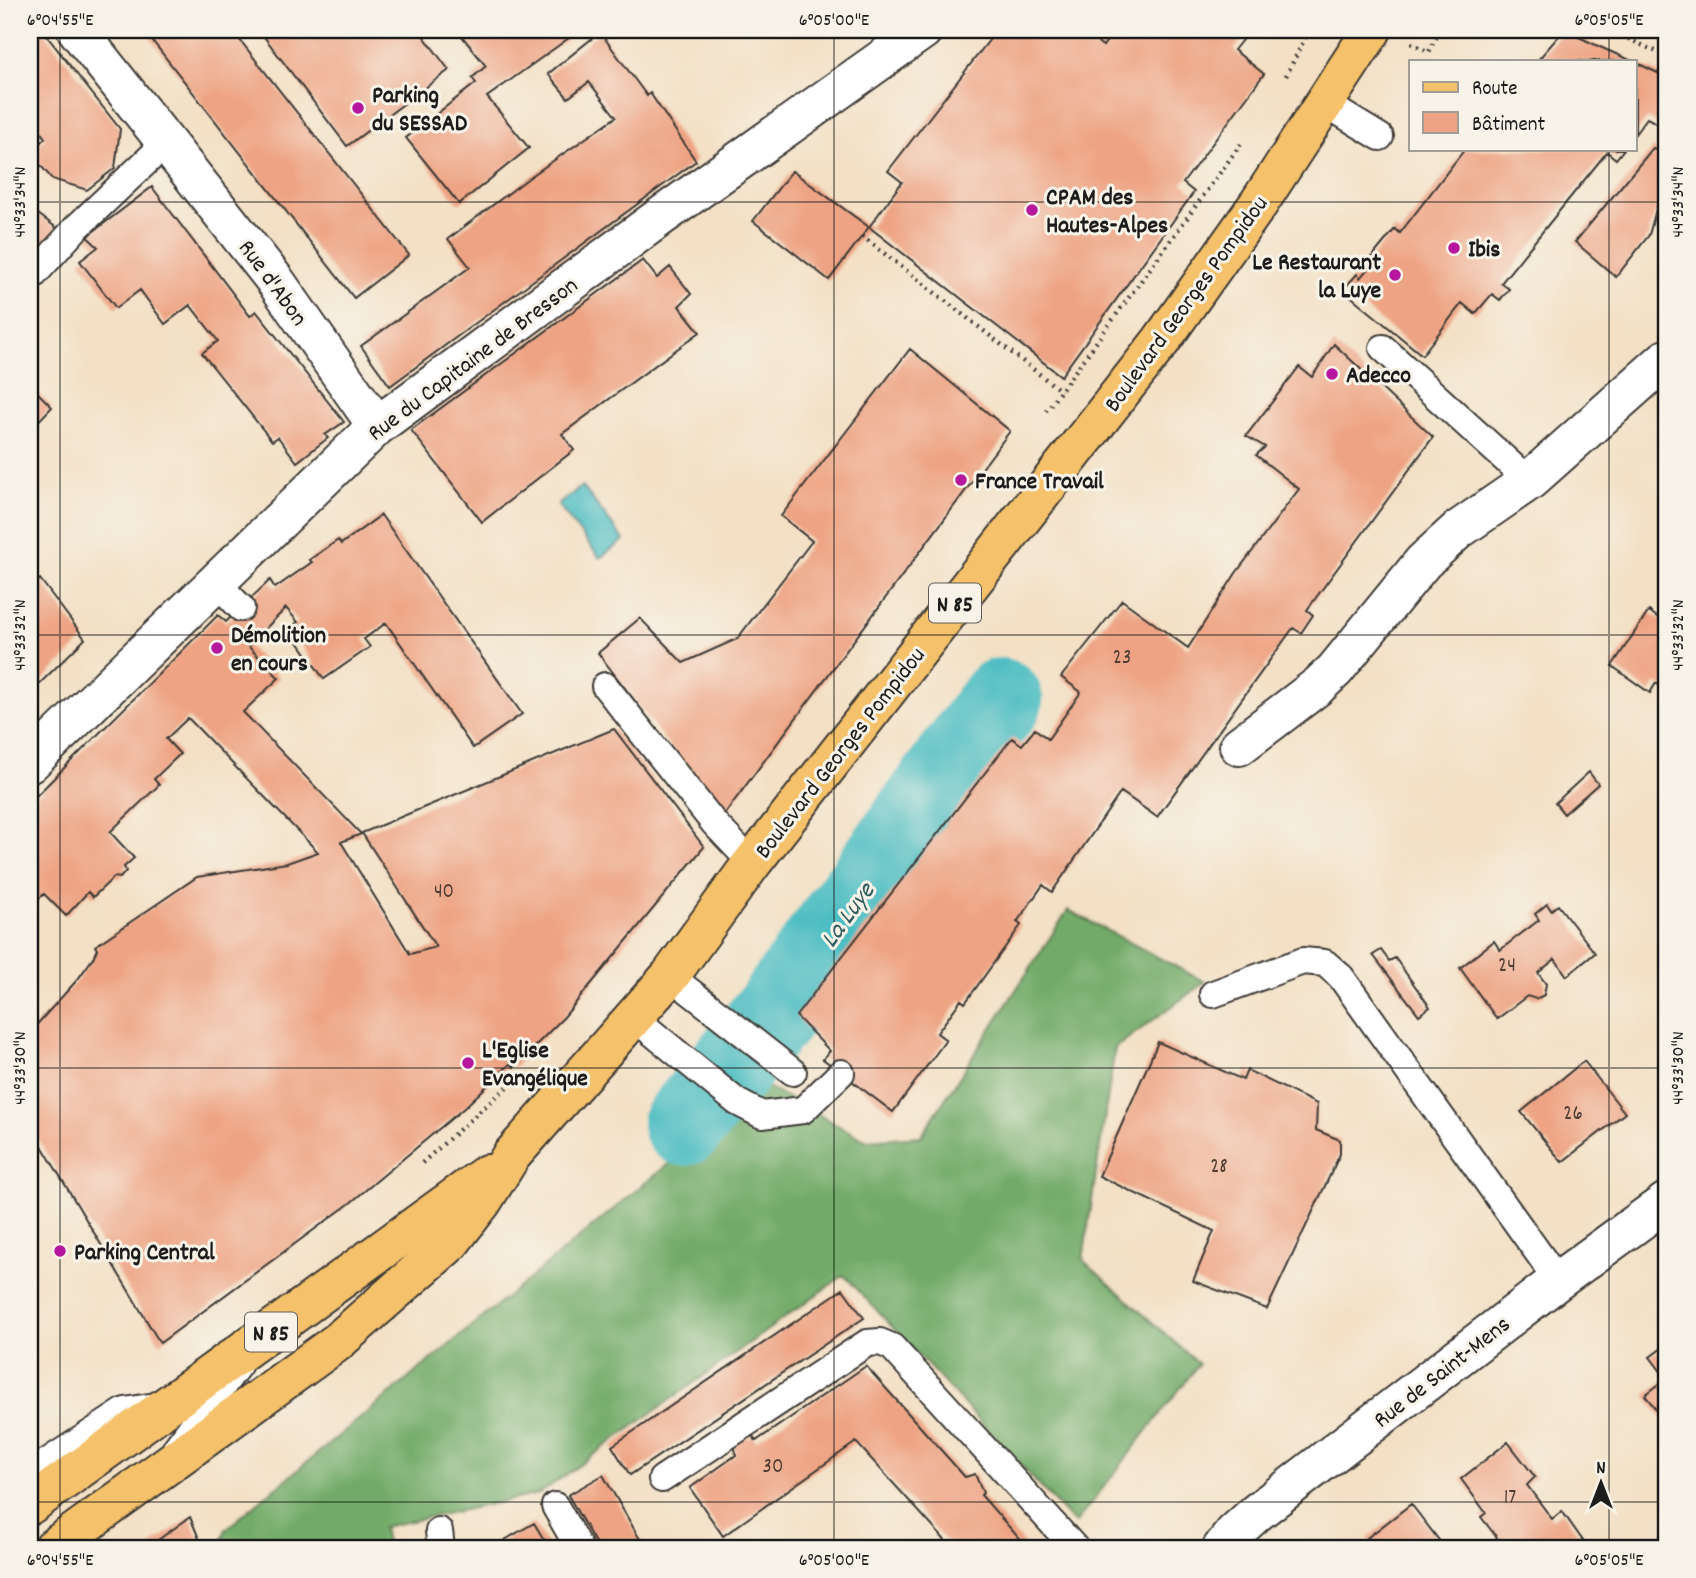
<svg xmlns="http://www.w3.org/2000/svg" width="1696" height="1578" font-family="Dekko,sans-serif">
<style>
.forest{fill:#72ab69;stroke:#476442;stroke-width:2}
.water{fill:#4ebdc3;stroke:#356c70;stroke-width:2}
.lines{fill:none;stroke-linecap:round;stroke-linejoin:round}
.river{stroke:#4ebdc3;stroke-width:84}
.building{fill:#eea484}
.lane-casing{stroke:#3c3935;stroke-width:30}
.street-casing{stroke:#3c3935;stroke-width:42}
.primary-casing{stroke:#3c3935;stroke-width:42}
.path{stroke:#3c3935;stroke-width:4.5;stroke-dasharray:2 5;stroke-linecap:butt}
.lane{stroke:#fff;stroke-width:26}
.street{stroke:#fff;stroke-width:38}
.primary{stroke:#f5c16b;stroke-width:38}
.ticks{fill:none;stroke:#1c1c1c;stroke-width:2;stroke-opacity:0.45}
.poi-dot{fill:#b5179e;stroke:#f7f3e8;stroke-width:2.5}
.labels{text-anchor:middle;stroke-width:6;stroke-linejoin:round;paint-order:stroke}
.number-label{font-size:21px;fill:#503e36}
.shield{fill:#f7f3e8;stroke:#5e5c59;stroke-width:2}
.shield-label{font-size:23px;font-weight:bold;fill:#1c1c1c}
.poi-label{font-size:24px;font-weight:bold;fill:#1c1c1c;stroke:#f7f3e8;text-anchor:start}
.street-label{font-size:24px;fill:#1c1c1c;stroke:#f7f3e8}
.water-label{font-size:26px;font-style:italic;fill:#305c5f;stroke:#f7f3e8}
.neatline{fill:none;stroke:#1c1c1c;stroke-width:2.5}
.ticks-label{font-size:18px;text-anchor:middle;fill:#1c1c1c}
</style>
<rect width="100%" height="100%" fill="#f7f3e8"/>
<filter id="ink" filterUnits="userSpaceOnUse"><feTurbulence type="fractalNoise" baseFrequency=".0143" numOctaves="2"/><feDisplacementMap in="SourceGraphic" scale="14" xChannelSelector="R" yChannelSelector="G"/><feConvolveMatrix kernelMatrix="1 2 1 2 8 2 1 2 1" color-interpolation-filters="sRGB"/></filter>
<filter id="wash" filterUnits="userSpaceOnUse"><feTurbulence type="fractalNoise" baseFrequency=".00686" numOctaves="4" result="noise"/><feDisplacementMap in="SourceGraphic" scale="28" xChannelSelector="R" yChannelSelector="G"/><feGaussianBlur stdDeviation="1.57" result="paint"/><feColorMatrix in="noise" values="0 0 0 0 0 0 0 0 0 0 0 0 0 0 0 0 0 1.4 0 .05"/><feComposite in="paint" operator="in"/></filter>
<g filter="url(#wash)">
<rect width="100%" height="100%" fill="#f3e0c5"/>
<path class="forest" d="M1068 910 1205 982 1115 1048 1083 1260 1199 1364 1075 1524 844 1275 539 1494 383 1527 387 1548H220L226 1529 764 1085 865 1140 921 1136Z"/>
<path class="water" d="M582 486 624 540 600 558 558 505Z"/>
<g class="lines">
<path class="river" d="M684 1124 773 1015 1001 700"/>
</g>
<g id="blocks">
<path class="building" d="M30 30H42L120 129 115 168 87 190 52 179 30 153 45 138 30 117Z
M144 30H232L409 255 354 298Z
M259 30H419L449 70 347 146Z
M457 30H580L487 97 529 148 459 204 406 138 476 83 472 78 486 66Z
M997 30H1081L1103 46 1115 30H1250L1234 50 1264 74 1183 183 1194 192 1061 376 869 227 829 280 753 221 792 171 869 227 902 182 888 171Z
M1564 30 1600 47 1632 61H1537Z
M600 32 647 96 650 93 696 161 390 386 361 346 470 267 448 239 530 177 616 117 589 82 568 98 548 74Z
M1635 62 1666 77V128L1647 118 1635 134Z
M1666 131V173L1649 235 1616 277 1575 242 1653 148 1658 150Z
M1465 149H1624L1616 159 1607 152 1501 283 1509 289 1500 300 1492 294 1475 314 1462 303 1422 355 1343 290 1357 274 1360 278 1371 265 1367 263 1395 229 1400 233Z
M152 187 250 316 256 311 344 422 325 435 328 438 297 462 278 437 272 441 202 353 218 341 190 305 165 324 140 290 116 308 80 261 98 247 82 232 89 224 94 231Z
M30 208 58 229 30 261Z
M643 260 657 278 670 267 691 294 679 306 700 332 562 434 574 450 482 522 411 430Z
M1334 344 1433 437 1307 610 1313 615 1301 633 1293 628 1157 817 1121 792 1052 892 1043 885 1017 922 1021 925 965 1003 961 1000 937 1033 946 1040 893 1112 823 1059 830 1051 796 1016 1012 738 1022 745 1035 729 1048 739 1081 692 1061 677 1122 600 1188 648 1236 573 1299 489 1256 455 1265 447 1246 436 1299 367 1312 377Z
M910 349 1010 431 723 816 598 653 640 618 683 663 737 639 812 541 781 516Z
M30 385 52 407 30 430Z
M381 515 522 714 473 748 386 623 364 639 370 647 324 679 289 629 298 622 286 608 248 646 279 678 243 712 361 834 341 842 410 954 436 947 362 833 614 729 704 847 564 1017 514 1067 511 1063 464 1108 349 1204 160 1343 30 1126V1032L78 979 93 958 97 949 95 946 197 877 287 863 318 852 188 718 166 739 180 754 154 779 159 785 110 832 134 858 124 867 126 871 120 878 114 877 93 897 88 892 66 916 44 894 30 907V802L218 615 226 622 270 580 275 588 312 562 309 560 338 540 341 544Z
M40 579 85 639 30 693V589Z
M1649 611 1666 624V690L1656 683 1650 693 1612 666Z
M1589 772 1598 784 1564 814 1555 803Z
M1547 904 1551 910 1558 905 1595 953 1567 976 1555 959 1538 973 1546 984 1544 995 1536 999 1527 996 1497 1019 1460 968 1494 941 1500 950 1539 920 1535 914Z
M1381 950 1389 961 1395 958 1430 1007 1419 1015 1373 955Z
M1158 1042 1243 1080 1247 1070 1317 1104 1316 1130 1340 1140V1154L1267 1309 1193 1281 1214 1231 1099 1176Z
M1584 1061 1625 1113 1562 1162 1521 1112Z
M843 1289 864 1318 630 1475 612 1446Z
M1666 1345V1378L1650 1357Z
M866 1366 965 1477 975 1474 983 1493 981 1495 1025 1545 1021 1548H952L856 1442 723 1536 690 1488 736 1455 734 1442 753 1436 756 1441Z
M1666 1379V1423L1645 1395Z
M1508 1442 1535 1477 1527 1485 1552 1519 1562 1511 1588 1548H1505L1481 1517 1486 1513 1461 1479Z
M603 1475 645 1548H598L568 1495Z
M1411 1504 1445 1548H1375L1367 1538Z
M190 1517 203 1548H147Z
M534 1523 549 1548H491Z
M1666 1535V1548H1649Z"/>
</g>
</g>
<g filter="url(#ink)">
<use href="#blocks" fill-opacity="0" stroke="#3c3935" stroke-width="2"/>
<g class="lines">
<defs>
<path id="lane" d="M1326 104 1380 137
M30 279 76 228 167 142
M1383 348 1529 481
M217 583 241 608
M605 686 714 823 752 863
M670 976 793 1072
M1213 994 1303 961 1325 963 1341 977 1544 1261 1556 1282
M633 1017 737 1102 762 1115 803 1110 841 1073
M176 1448 239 1364
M44 1464 125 1411 162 1405
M662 1479 867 1343 880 1342 892 1347 1075 1548
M555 1506 579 1548
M439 1531 441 1548"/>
<path id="street" d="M77 30 274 279 377 426
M1239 746 1318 686 1335 670 1423 562 1458 530 1529 481 1666 359
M30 763 377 426 660 217 923 30
M1222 1548 1234 1533 1256 1513 1556 1282 1666 1202"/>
<path id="primary" d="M30 1505 487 1174
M53 1548 336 1343 450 1243 482 1202 511 1156 670 976 752 863 1161 341 1259 203 1372 30"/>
</defs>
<use href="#lane" class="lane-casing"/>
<use href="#street" class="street-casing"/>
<use href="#primary" class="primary-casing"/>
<path class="path" d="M1609 30 1666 56
M1411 43 1429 52 1440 30
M1286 76 1309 30
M862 236 1061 391
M1046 411 1241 144
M422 1163 517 1078"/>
<use href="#lane" class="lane"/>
<use href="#street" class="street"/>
<use href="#primary" class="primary"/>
</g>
</g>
<path class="ticks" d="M60 30V1548M834 30V1548M1609 30V61M1609 149V1548M30 202H1666M30 635H1666M30 1068H1666M30 1502H1666"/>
<g class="poi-dot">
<circle cx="358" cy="108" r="7"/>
<circle cx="1032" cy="210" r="7"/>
<circle cx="1454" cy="248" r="7"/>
<circle cx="1395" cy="275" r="7"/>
<circle cx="1332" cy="374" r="7"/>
<circle cx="961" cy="480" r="7"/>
<circle cx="217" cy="648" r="7"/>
<circle cx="468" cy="1063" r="7"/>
<circle cx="60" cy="1251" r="7"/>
</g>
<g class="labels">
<g class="number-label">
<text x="1122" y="663">23</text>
<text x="444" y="897">40</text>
<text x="1507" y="971">24</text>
<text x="1573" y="1119">26</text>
<text x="1219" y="1172">28</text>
<text x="773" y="1472">30</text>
<text x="1510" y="1503">17</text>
</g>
<g class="shield">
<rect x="929" y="583.5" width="52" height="39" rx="5"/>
<rect x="245" y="1312.5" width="52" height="39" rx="5"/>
</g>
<g class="shield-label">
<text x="955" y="611">N 85</text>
<text x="271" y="1340">N 85</text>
</g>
<g class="poi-label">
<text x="372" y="102">Parking<tspan x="372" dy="28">du SESSAD</tspan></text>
<text x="1046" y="204">CPAM des<tspan x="1046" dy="28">Hautes-Alpes</tspan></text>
<text x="1468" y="256">Ibis</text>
<text x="1381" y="269" text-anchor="end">Le Restaurant<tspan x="1381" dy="28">la Luye</tspan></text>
<text x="1346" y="382">Adecco</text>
<text x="975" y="488">France Travail</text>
<text x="231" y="642">Démolition<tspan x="231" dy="28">en cours</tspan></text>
<text x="482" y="1057">L'Eglise<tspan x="482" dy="28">Evangélique</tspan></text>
<text x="74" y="1259">Parking Central</text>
</g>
<g class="street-label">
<text transform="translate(274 282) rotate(54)" y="8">Rue d'Abon</text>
<text transform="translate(1185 303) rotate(-54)" y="8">Boulevard Georges Pompidou</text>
<text transform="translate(472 358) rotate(-37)" y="8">Rue du Capitaine de Bresson</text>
<text transform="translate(839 752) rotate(-52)" y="8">Boulevard Georges Pompidou</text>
<text transform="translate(1441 1371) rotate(-38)" y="8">Rue de Saint-Mens</text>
</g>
<g class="water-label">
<text transform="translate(846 914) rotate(-54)" y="9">La Luye</text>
</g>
</g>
<rect width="1696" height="1578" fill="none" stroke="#f7f3e8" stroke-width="77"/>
<rect x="1409" y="60" width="228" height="91" fill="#f7f3e8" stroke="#9f9d96" stroke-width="2"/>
<rect x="1423" y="82" width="35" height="10" fill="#f5c16b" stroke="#9f9d96" stroke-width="2"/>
<text x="1472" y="94" font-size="21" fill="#1c1c1c">Route</text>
<rect x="1423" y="112" width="35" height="21" fill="#eea484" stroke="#9f9d96" stroke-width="2"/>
<text x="1472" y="130" font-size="21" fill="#1c1c1c">Bâtiment</text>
<g transform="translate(1601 1483)" stroke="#f7f3e8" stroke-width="5" paint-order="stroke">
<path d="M0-5L12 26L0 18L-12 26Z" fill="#1c1c1c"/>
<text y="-10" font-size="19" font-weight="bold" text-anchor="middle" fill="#1c1c1c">N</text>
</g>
<rect x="38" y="38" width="1620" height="1502" class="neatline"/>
<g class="ticks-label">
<text x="60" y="25">6°04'55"E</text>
<text x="834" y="25">6°05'00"E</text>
<text x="1609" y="25">6°05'05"E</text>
<text transform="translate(19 202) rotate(-90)" y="6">44°33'34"N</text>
<text transform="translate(1677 202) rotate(-90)" y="6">44°33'34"N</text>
<text transform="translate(19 635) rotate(-90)" y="6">44°33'32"N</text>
<text transform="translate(1677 635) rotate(-90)" y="6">44°33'32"N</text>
<text transform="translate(19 1068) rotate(-90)" y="6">44°33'30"N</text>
<text transform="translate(1677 1068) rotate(-90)" y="6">44°33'30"N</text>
<text x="60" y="1565">6°04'55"E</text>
<text x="834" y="1565">6°05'00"E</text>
<text x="1609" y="1565">6°05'05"E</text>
</g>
</svg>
